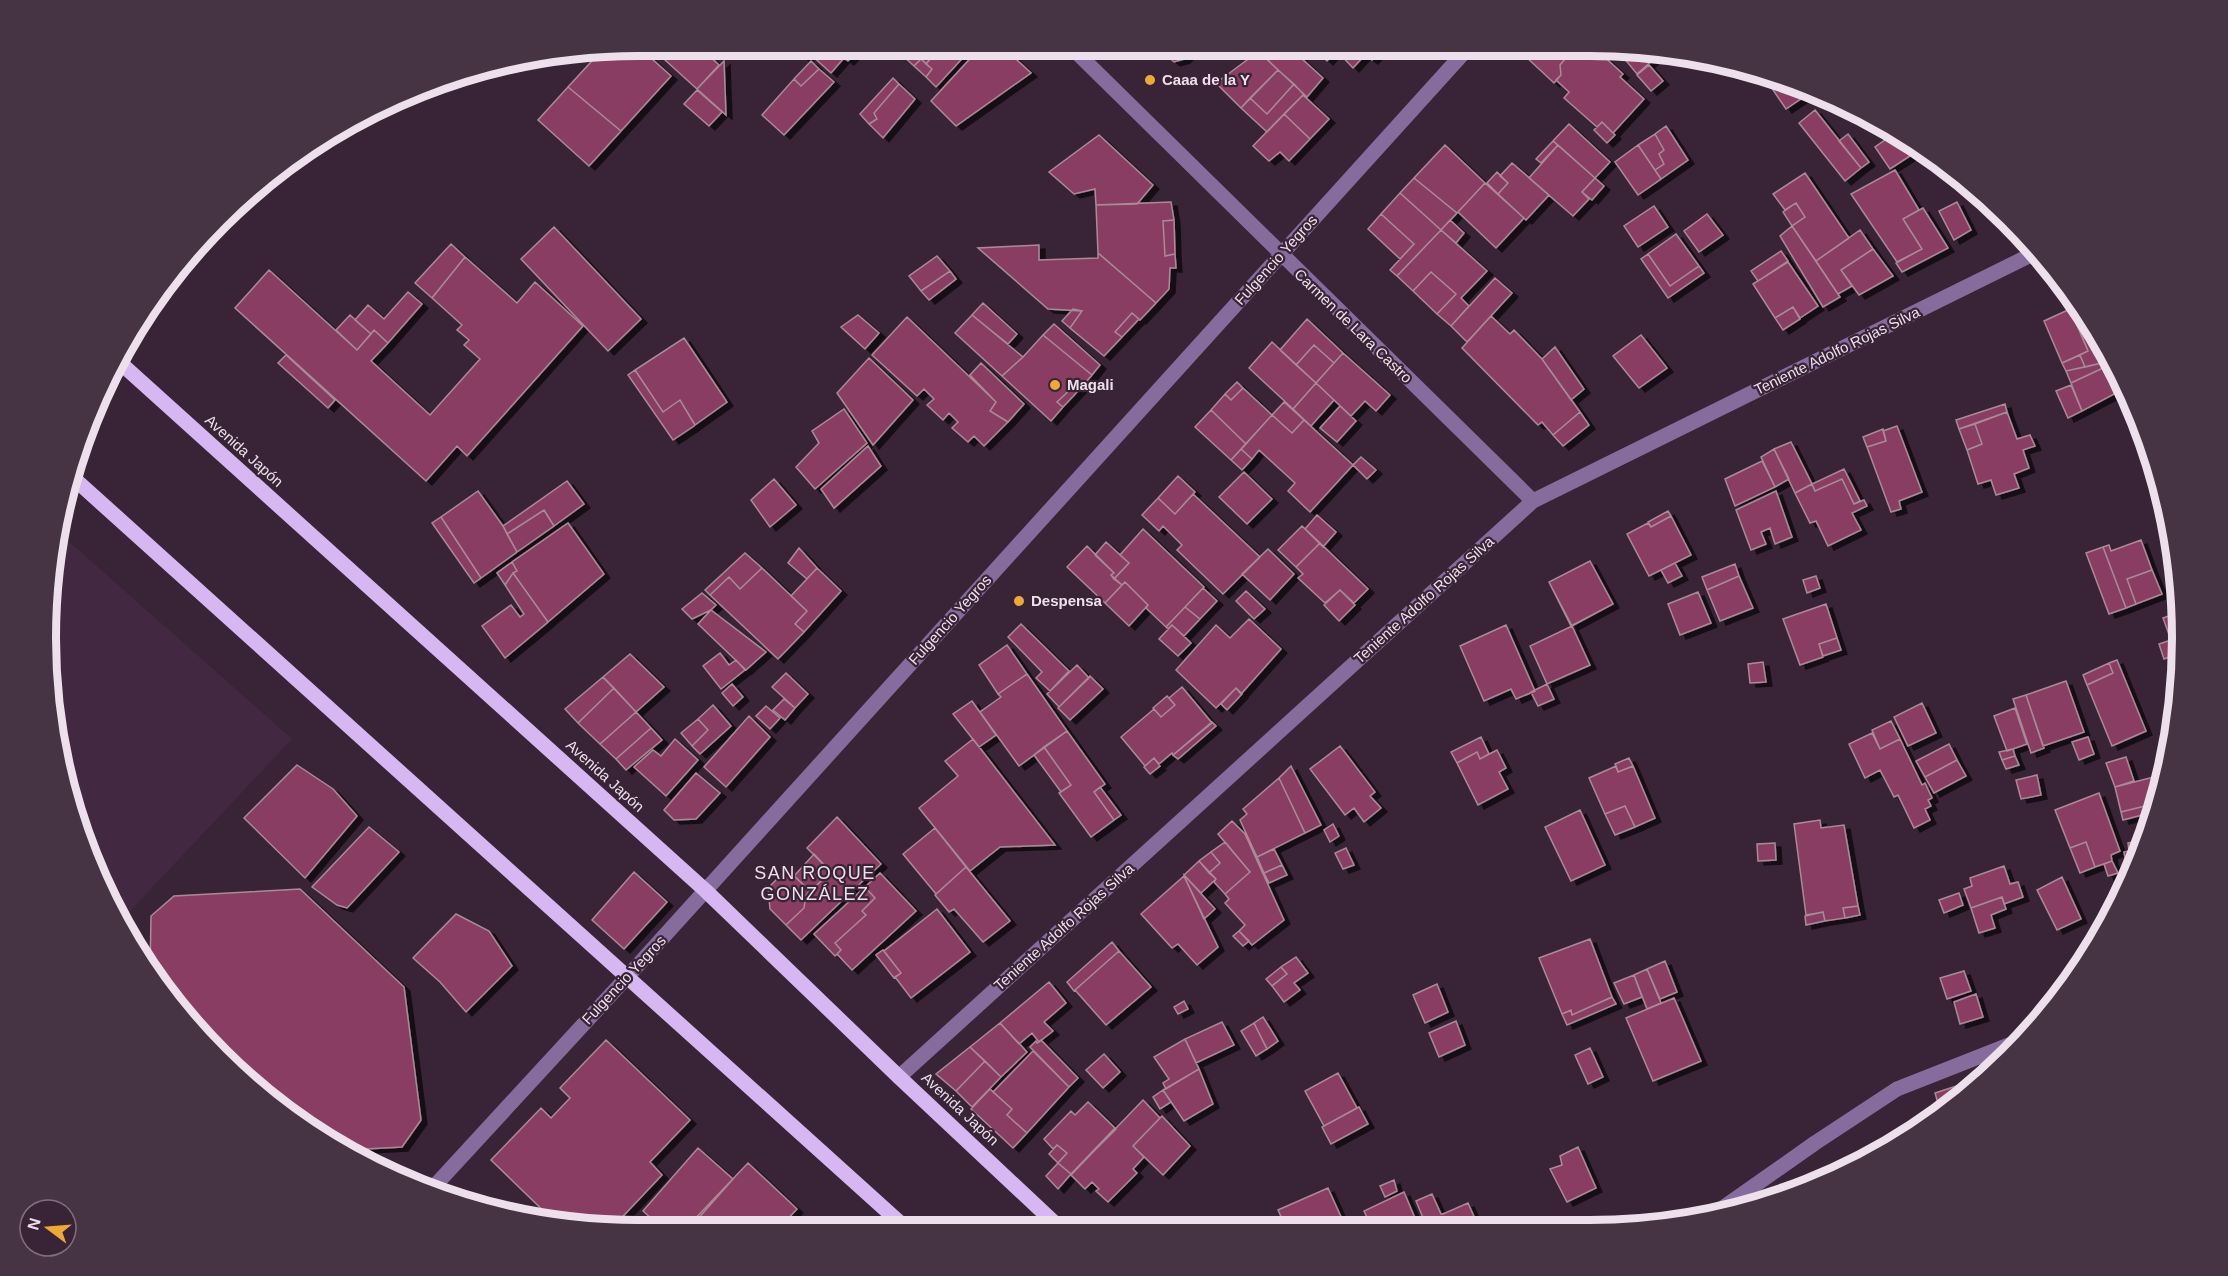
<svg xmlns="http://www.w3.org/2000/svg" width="2228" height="1276" font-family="Helvetica,sans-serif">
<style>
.built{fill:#422840}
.building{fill:#893e63;stroke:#ab8a98;stroke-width:1.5;filter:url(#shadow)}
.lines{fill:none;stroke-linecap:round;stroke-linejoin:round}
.minor{stroke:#866c9c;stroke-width:15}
.major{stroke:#d6b7f2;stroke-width:15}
.poi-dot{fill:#eca93a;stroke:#382436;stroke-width:2}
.labels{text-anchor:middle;stroke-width:4.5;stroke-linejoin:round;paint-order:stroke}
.poi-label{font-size:15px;font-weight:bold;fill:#eddfeb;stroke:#382436;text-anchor:start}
.street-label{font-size:15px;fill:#eddfeb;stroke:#382436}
.quarter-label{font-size:18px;letter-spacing:1.5px;fill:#eddfeb;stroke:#382436}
.rim{fill:none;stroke:#eddfeb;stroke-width:8}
</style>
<defs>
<filter id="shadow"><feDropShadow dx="6" dy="4" stdDeviation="0" flood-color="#0009"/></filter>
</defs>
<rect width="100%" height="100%" fill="#382436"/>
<path class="built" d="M56 530 292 739 119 923 77 829 46 676 50 561Z"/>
<path class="building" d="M1604 46 1599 52 1623 74 1620 77 1644 99 1613 133 1602 122 1597 127 1564 98 1569 92 1556 80 1561 75 1560 65 1565 59 1552 47Z
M1614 46H1629L1649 50 1655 58 1637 74Z
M1310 47 1301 57 1290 48Z
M1313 47H1333L1336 51 1327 61Z
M1333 47H1384L1372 60 1365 55 1353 68Z
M1532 47H1552L1565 59 1560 65 1561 75 1554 83 1524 55Z
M1163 48H1187L1191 51 1184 59 1174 62 1161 50Z
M1241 48H1255L1278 70 1241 108 1216 83 1251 57Z
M1261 48H1290L1323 78 1307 97 1258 51Z
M795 49H859L848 61 844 58 831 73 810 54 805 59Z
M909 49H939L926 64 921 59 914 66 903 56Z
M939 49H971L936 87 926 77 932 69 926 64Z
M979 49H1005L1031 73 956 126 931 101Z
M602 50H642L671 76 621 131 568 87Z
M654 50H684L692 56 698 50H703L719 65 697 89Z
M921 59 932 69 926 77 914 66Z
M724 61 726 115 697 89Z
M811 61 819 69 801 86 794 79Z
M1649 65 1663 81 1651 91 1637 75Z
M819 69 834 82 784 135 762 115 794 79 801 86Z
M1278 70 1294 84 1267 114 1250 98Z
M893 78 899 84 874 113 877 119 869 124 860 114Z
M1783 78 1811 92 1786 109 1771 87Z
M899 84 915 99 883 138 869 124 877 119 874 113Z
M1294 84 1306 97 1303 95 1267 132 1241 108 1250 98 1267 114Z
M568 87 621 131 589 166 538 120Z
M697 90 722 112 709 126 684 104Z
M1303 95 1329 119 1310 139 1284 114Z
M1815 110 1861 168 1845 181 1799 123Z
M1284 114 1310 139 1289 161 1280 152 1269 161 1253 146Z
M1602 122 1615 135 1607 143 1594 130Z
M1569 124 1610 162 1595 178 1553 141Z
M1666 126 1688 160 1661 179 1655 170 1664 164 1659 154 1664 150 1655 134Z
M1895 133 1900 135 1913 154 1890 169 1875 147Z
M1655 134 1664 150 1659 154 1664 164 1655 170 1638 145Z
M1848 134 1869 162 1861 168 1839 141Z
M1099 135 1153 185 1137 204 1096 205 1095 189 1074 194 1049 172Z
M1553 141 1558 145 1541 163 1536 159Z
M1445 145 1485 183 1457 213 1414 178Z
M1558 145 1595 178 1582 192 1589 199 1573 216 1529 178Z
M1638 145 1661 179 1638 195 1615 162Z
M1512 163 1549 195 1526 220 1498 194 1508 183 1500 176Z
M1895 170 1919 210 1903 219 1922 249 1897 262 1851 194Z
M1497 172 1508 183 1498 194 1487 183Z
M1805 173 1849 238 1816 261 1792 226 1805 217 1796 203 1785 210 1773 194Z
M1414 178 1457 213 1441 230 1400 193Z
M1595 178 1604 186 1592 200 1582 192Z
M1485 183 1524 218 1496 248 1458 212Z
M1400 193 1441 230 1397 276 1390 270 1414 244 1381 214Z
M1171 202 1174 220 1163 221 1165 256 1175 254 1176 268H1170L1169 289 1156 303 1098 253 1096 205Z
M1957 202 1971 230 1954 240 1939 211Z
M1796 203 1805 217 1792 226 1783 212Z
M1654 206 1668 227 1638 247 1624 226Z
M1923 208 1948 248 1902 272 1896 263 1922 249 1903 219Z
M1381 214 1414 244 1400 259 1368 229Z
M1707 214 1723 235 1699 252 1684 231Z
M1174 220 1175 254 1165 256 1163 221Z
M1450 220 1464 233 1456 243 1441 230Z
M1792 226 1840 297 1823 307 1780 236Z
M554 227 641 319 608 351 521 259Z
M1441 230 1487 271 1461 298 1469 306 1451 326 1437 314 1456 294 1431 272 1413 291 1397 276Z
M1860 230 1873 249 1841 270 1852 286 1838 294 1816 261Z
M1676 234 1699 266 1670 286 1648 254Z
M451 244 465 257 432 298 415 283Z
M1039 245V260L1098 258V253L1156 303 1140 320 1132 313 1115 332 1122 337 1104 356 1070 328 1082 311 1048 309 978 248Z
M1873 249 1893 276 1859 295 1841 270Z
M1781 251 1788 261 1758 281 1751 271Z
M1648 254 1670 286 1699 266 1704 273 1668 298 1641 259Z
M937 256 950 271 921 291 909 276Z
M465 257 517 303 535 282 583 326 467 456 457 446 426 481 235 308 269 270 357 350 374 330 388 343 371 361 430 415 480 359 464 345 469 340 457 330 462 325 432 298Z
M1788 262 1818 306 1800 318 1793 307 1775 318 1753 284Z
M950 271 956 279 929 300 921 291Z
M1431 272 1456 294 1437 314 1413 291Z
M1495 278 1512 293 1467 342 1451 326Z
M408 292 422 304 388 343 374 330 371 334 355 320 368 305 384 319Z
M983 303 1017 334 1008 344 972 315Z
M2080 304 2086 314 2075 319 2070 309Z
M1793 307 1800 319 1783 330 1775 318Z
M1073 309 1082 311 1070 328 1062 321Z
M2070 309 2088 351 2062 363 2044 321Z
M1132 313 1139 319 1122 337 1115 332Z
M2086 314 2110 361 2085 367 2080 355 2088 351 2075 319Z
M350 315 371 334 357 350 336 330Z
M858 315 879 333 865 349 841 327Z
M972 315 1023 357 1002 376 955 333Z
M1491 316 1510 334 1514 330 1542 359 1580 412 1553 435 1542 422 1538 425 1462 348Z
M907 317 996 402 990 411 1008 422 984 446 974 436 968 442 952 428 958 422 949 413 943 420 927 405 934 399 924 389 917 396 872 355Z
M1307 319 1343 353 1334 363 1314 345 1296 365 1280 350Z
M1054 324 1100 365 1092 375 1043 335Z
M1043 335 1092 375 1079 390 1075 385 1057 402 1063 407 1051 421 1002 376 1023 357Z
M1641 335 1667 368 1639 388 1613 356Z
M684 338 727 402 695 425 680 400 663 412 635 370Z
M1272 342 1316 383 1293 409 1249 368Z
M1314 345 1334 363 1316 383 1296 365Z
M1555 347 1584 389 1571 400 1542 359Z
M1343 353 1390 395 1376 411 1365 401 1351 416 1316 383Z
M286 355 335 400 328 408 278 363Z
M2080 355 2085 367 2066 371 2062 363Z
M869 358 913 400 873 445 837 393Z
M2110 361 2120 391 2082 411 2071 383 2103 368 2102 363Z
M981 363 1024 404 1008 422 990 411 996 402 970 375Z
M2102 363 2103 368 2071 383 2066 371Z
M635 370 663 412 680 400 695 425 694 426 673 440 628 375Z
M1237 382 1243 388 1231 400 1225 394Z
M1316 383 1334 400 1311 426 1293 409Z
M1075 385 1079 390 1063 407 1057 402Z
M2071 385 2082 411 2068 418 2056 391Z
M1243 388 1272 415 1246 444 1211 410 1225 394 1231 400Z
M1284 402 1304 420 1292 433 1272 415Z
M2005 404 2007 412 1959 429 1956 420Z
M1340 406 1356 421 1337 442 1320 428Z
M844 409 867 443 815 489 796 467 819 443 812 431Z
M1211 410 1246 444 1231 460 1195 427Z
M1580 412 1589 425 1563 446 1553 435Z
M2007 412 2017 439 2030 435 2035 446 2023 450 2029 468 2014 474 2019 488 1996 495 1991 480 1978 484 1967 450 1982 444 1975 424Z
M1272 415 1292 433 1304 420 1353 465 1310 512 1288 491 1295 483 1259 450 1252 459 1241 449Z
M1975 424 1982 444 1967 450 1959 429Z
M1897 426 1922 492 1899 501 1901 509 1891 512 1867 447 1886 441 1883 431Z
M1883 429 1886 441 1867 447 1863 437Z
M1791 442 1812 484 1795 493 1774 449Z
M868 446 881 466 834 508 821 489Z
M1241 449 1252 459 1242 470 1231 460Z
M1774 449 1789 479 1775 487 1761 457Z
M1361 457 1376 470 1367 479 1353 465Z
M1762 461 1775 487 1735 506 1725 479Z
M1844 469 1860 501 1854 504 1842 479 1815 491 1812 484Z
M1244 472 1272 499 1247 524 1219 497Z
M1178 476 1195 492 1175 514 1158 498Z
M774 479 796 505 770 527 751 500Z
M1842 479 1854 504 1864 500 1867 506 1852 513 1861 530 1828 546 1816 521 1810 523 1795 493 1812 484 1815 491Z
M567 481 584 504 554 526 544 510 507 534 503 526Z
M478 491 503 526 517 552 481 578 441 517Z
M1776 491 1792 537 1775 544 1770 528 1761 532 1766 544 1751 550 1736 510Z
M1193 494 1260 557 1223 594 1177 550 1182 545 1163 526 1159 531 1142 515 1158 498 1175 514Z
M544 510 554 526 517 552 507 534Z
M1668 511 1671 516 1651 527 1648 522Z
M1317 515 1336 532 1323 547 1305 529Z
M1671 516 1691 555 1649 576 1627 534 1648 523 1651 527Z
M441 517 481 578 474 583 432 523Z
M568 523 604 574 548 622 513 573 517 571 512 562Z
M1302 526 1320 543 1296 567 1278 550Z
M1143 529 1204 587 1166 627 1146 608 1148 605 1125 582 1122 585 1114 579 1129 563 1120 555Z
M2141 540 2152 570 2127 579 2136 604 2126 608 2103 547 2109 545 2111 551Z
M1106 542 1129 563 1114 579 1111 575 1114 573 1095 555Z
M1320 543 1368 589 1354 603 1340 590 1325 603 1298 578 1303 574 1296 567Z
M1087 546 1114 573 1111 575 1122 585 1105 603 1067 567Z
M2103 547 2126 608 2109 614 2086 553Z
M799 548 817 568 807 579 788 563Z
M1268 549 1294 574 1270 600 1242 574Z
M745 553 762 568 740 589 729 577 710 595 705 590Z
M1590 561 1613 604 1571 626 1549 582Z
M1590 561 1613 604 1572 626 1549 582Z
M512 562 517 571 513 573 505 585 497 573Z
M1675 563 1682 576 1668 583 1661 570Z
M1735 564 1739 576 1707 590 1702 577Z
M762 568 807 611 795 624 804 632 778 659 710 595 729 577 740 589Z
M817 568 841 591 804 632 795 624 807 611 791 596Z
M2152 570 2162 594 2136 604 2127 579Z
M513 573 548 622 505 658 482 626 511 605 520 617 524 614 505 585Z
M1739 576 1753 608 1720 621 1707 590Z
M1816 576 1820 588 1807 593 1803 580Z
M1125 582 1148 605 1129 626 1105 603Z
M1203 588 1217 601 1200 619 1185 607Z
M1340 590 1355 605 1339 621 1324 605Z
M1246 591 1265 609 1254 619 1236 601Z
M1698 592 1711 623 1680 635 1668 604Z
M702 593 716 605 711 610 692 619 682 609Z
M1826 604 1837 638 1819 644 1823 657 1800 665 1783 619Z
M1185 607 1200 619 1184 636 1172 625 1168 629 1166 627Z
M711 610 766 652 746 670 698 624Z
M2180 612 2183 638 2181 653 2164 659 2159 644 2171 640 2163 618Z
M1249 619 1281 649 1241 694 1236 688 1216 708 1176 670 1216 625 1230 638Z
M1021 624 1069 671 1050 691 1036 678 1042 672 1008 637Z
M1172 625 1191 643 1178 656 1159 639Z
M1506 625 1535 691 1516 699 1511 689 1484 701 1460 646Z
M1572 626 1590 665 1547 684 1530 646Z
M1837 638 1841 650 1823 656 1819 644Z
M1007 645 1027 674 998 694 979 665Z
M720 653 729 665 736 660 745 670 721 689 703 666Z
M630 654 664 687 636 712 603 677Z
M2117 660 2146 731 2112 746 2087 685 2113 673 2109 663Z
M1763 662 1766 682 1750 683 1748 664Z
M2109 663 2113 673 2087 685 2083 675Z
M1077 665 1089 678 1059 707 1047 694Z
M786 673 808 694 795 708 772 687Z
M1027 674 1067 731 1019 766 980 712 1001 697 998 694Z
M1090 676 1103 689 1070 720 1058 708Z
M603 677 614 688 578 723 565 709Z
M2066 681 2084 732 2043 746 2026 695Z
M732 684 743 697 733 706 722 693Z
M1547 684 1554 699 1538 706 1531 692Z
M1182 687 1212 723 1173 755 1172 753 1159 764 1154 758 1145 766 1121 737 1154 709 1161 717 1175 705 1169 698Z
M614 688 636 712 600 744 578 723Z
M1236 688 1242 694 1227 710 1221 704Z
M2026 695 2044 748 2031 753 2013 699Z
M1167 696 1175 705 1161 717 1153 708Z
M784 699 795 708 785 720 773 710Z
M972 701 996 735 979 747 953 714Z
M1922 703 1936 733 1908 746 1894 717Z
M713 705 731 726 700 754 692 746 708 730 698 719Z
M766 706 780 718 770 729 756 716Z
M2015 708 2027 744 2007 751 1994 716Z
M636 712 651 728 616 759 600 744Z
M749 716 770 737 726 787 704 767Z
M698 719 708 730 692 746 681 733Z
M1891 721 1900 739 1880 749 1872 730Z
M1212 722 1216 726 1178 759 1173 755Z
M651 728 662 740 626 770 616 759Z
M1067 731 1105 784 1094 792 1114 820 1091 837 1059 793 1071 785 1044 747Z
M1872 733 1880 749 1900 739 1922 785 1925 783 1932 798 1928 800 1931 806 1925 809 1930 820 1914 828 1898 795 1894 797 1880 770 1865 778 1849 744Z
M1481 737 1489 754 1480 759 1477 752 1457 763 1451 752Z
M2088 737 2094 754 2079 760 2072 742Z
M675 739 698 760 666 796 634 767 653 750 661 756Z
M973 739 1055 845 1000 847 970 871 919 808 958 776 945 761Z
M1949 744 1957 760 1925 777 1916 761Z
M1340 746 1375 792 1370 796 1381 808 1364 822 1354 808 1345 815 1310 769Z
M1044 747 1071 785 1061 792 1034 755Z
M2013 749 2015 756 2002 760 1999 752Z
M1497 750 1506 768 1499 772 1508 789 1478 805 1457 763 1477 752 1480 759Z
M1497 750 1506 768 1499 772 1508 789 1478 805 1457 763 1477 752 1480 759Z
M2015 756 2019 765 2006 769 2002 760Z
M2126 757 2134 781 2115 787 2106 763Z
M1154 758 1160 766 1150 774 1144 767Z
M1629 758 1633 766 1618 772 1615 764Z
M1957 760 1966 776 1934 793 1925 777Z
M297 765 333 789 357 816 305 878 244 818Z
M1291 766 1321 825 1305 833 1279 778Z
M1616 766 1618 772 1633 766 1655 818 1635 827 1625 806 1605 814 1589 778Z
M696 773 720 793 696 819 674 820 664 810Z
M2165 774 2157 803 2121 812 2115 787Z
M2037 775 2041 795 2021 799 2016 780Z
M1279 778 1305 833 1257 857 1240 820 1247 814 1243 809Z
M1100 787 1121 815 1114 820 1094 792Z
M2099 793 2120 851 2111 855 2112 861 2095 867 2086 842 2070 848 2055 810Z
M2157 803 2154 812 2123 820 2121 812Z
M1625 806 1635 827 1615 835 1605 814Z
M1580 810 1605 865 1571 881 1545 827Z
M837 817 881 864 851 892 807 848Z
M1820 820 1821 828 1844 825 1858 906 1843 908 1845 918 1825 921 1823 912 1806 915 1794 824Z
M1232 821 1245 834 1284 920 1252 945 1239 931 1245 925 1225 903 1229 899 1225 894 1250 872 1218 834Z
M1333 824 1339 836 1330 842 1324 830Z
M369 827 399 852 347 908 337 905 312 887Z
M935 828 966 867 936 894 903 854Z
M2141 841 2142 851 2138 865 2134 871 2128 872 2124 852 2129 851 2128 843Z
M1225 842 1250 872 1225 894 1214 882 1216 879 1209 873 1220 863 1211 852Z
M2086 842 2095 867 2080 873 2070 848Z
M1775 843 1776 860 1758 861 1757 844Z
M1346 848 1354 865 1343 869 1335 853Z
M1274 849 1282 865 1264 873 1257 857Z
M1211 852 1220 863 1209 873 1199 861Z
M814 854 831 872 810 891 794 876Z
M1199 861 1216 879 1201 893 1184 875Z
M2112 861 2118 873 2108 876 2104 864Z
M1282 865 1287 875 1269 883 1264 873Z
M2004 866 2010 884 2018 882 2023 897 2004 904 2002 897 1971 908 1964 889 1972 886 1970 878Z
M966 867 1010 921 983 942 954 909 949 912 935 895Z
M787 869 810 891 806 895 804 908 786 925 770 909 768 888Z
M634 872 667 902 624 949 592 920Z
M831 872 851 892 801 940 786 925 804 908 806 895Z
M880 873 916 911 852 970 837 954 841 950 835 943 866 915 862 911 875 898 865 887Z
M1184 875 1215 909 1204 919 1184 876Z
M1184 876 1218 947 1197 965 1178 944 1172 948 1141 914Z
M2062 877 2081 919 2057 930 2037 890Z
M865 887 875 898 862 911 866 915 835 943 841 950 835 956 814 934Z
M300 889 404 987 421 1120 402 1147 347 1150 309 1131 247 1084 168 999 150 973 151 916 174 896Z
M1959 893 1963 905 1944 913 1939 900Z
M2002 897 2006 909 1991 915 1995 928 1979 933 1971 908Z
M1858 906 1860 915 1845 918 1843 908Z
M937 909 970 952 911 998 895 977 901 973 884 951Z
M1823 912 1825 921 1806 925 1805 916Z
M456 914 489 931 512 966 466 1012 440 982 413 958Z
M1239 931 1249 941 1243 946 1233 936Z
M1590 939 1612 997 1572 1015 1571 1010 1562 1014 1539 958Z
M1112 942 1119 951 1074 991 1067 982Z
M883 950 901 973 894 978 876 955Z
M1119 951 1151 987 1106 1025 1075 990Z
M1296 957 1308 973 1294 983 1300 990 1284 1002 1272 986 1287 974 1281 967Z
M1665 961 1677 992 1660 999 1647 969Z
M1281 967 1287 974 1272 986 1266 979Z
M1647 969 1661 1003 1647 1009 1634 975Z
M1964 971 1971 991 1947 999 1940 978Z
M1634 975 1642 997 1624 1004 1614 983Z
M1049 982 1066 1003 1044 1022 1053 1031 1039 1042 1032 1033 1019 1044 1000 1023Z
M1437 984 1448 1012 1425 1023 1413 995Z
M1976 994 1983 1017 1960 1024 1954 1002Z
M1612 997 1616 1004 1567 1025 1562 1014 1571 1010 1572 1015Z
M1674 998 1701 1061 1653 1081 1626 1018Z
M1184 1001 1188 1009 1178 1014 1174 1007Z
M1263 1017 1278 1041 1267 1049 1254 1023Z
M1456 1021 1465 1045 1439 1057 1429 1033Z
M1222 1022 1234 1045 1196 1063 1185 1039Z
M1000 1023 1027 1052 1001 1077 970 1047Z
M1254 1023 1267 1049 1256 1056 1241 1031Z
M1185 1039 1199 1069 1166 1089 1163 1083 1169 1079 1154 1057Z
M606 1040 690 1120 650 1162 662 1175 610 1230H599L554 1221 491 1160 541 1108 551 1118 570 1098 560 1088Z
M1041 1040 1078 1078 1069 1087 1030 1047 1036 1041 1037 1043Z
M1041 1040 1078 1078 1069 1087 1030 1047 1036 1041 1037 1043Z
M970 1047 985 1061 956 1091 936 1074Z
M1590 1048 1603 1077 1588 1084 1575 1055Z
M1033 1051 1069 1087 1027 1133 1007 1115 1012 1109 993 1092Z
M1104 1054 1120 1072 1103 1088 1086 1070Z
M985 1061 1001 1077 972 1107 956 1091Z
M1199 1069 1213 1104 1184 1121 1163 1090Z
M1338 1073 1357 1108 1324 1126 1305 1091Z
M1978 1079 1979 1081 1940 1110 1935 1093Z
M990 1089 1012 1109 1007 1115 1027 1133 1013 1148 971 1109Z
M990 1089 1012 1109 1007 1115 1027 1133 1013 1148 971 1109Z
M1163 1090 1171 1102 1160 1109 1153 1097Z
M1143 1100 1160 1118 1133 1146 1144 1157 1133 1169 1137 1173 1108 1202 1096 1191 1099 1189 1092 1182 1085 1189 1071 1175Z
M1088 1102 1116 1129 1071 1174 1058 1163 1067 1153 1057 1145 1053 1149 1044 1139 1071 1111 1075 1115Z
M1088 1102 1115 1128 1071 1174 1058 1163 1067 1153 1057 1145 1053 1149 1044 1139 1071 1111 1075 1115Z
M1359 1107 1368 1124 1331 1144 1322 1127Z
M1162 1116 1190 1146 1163 1175 1133 1146Z
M1057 1145 1067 1153 1058 1163 1049 1154Z
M1578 1147 1596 1188 1567 1202 1550 1169 1562 1165 1560 1156Z
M698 1148 733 1179 688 1230H664L643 1211Z
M748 1163 797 1209 777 1230H689L686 1228Z
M1058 1163 1071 1174 1058 1189 1046 1176Z
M1394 1180 1397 1191 1385 1197 1380 1186Z
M1328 1188 1347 1230H1287L1278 1210Z
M1404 1192 1420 1230H1373L1364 1211Z
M1432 1194 1441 1214H1443L1468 1203 1480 1230H1428L1416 1201Z"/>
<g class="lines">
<path class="minor" d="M1072 48 1533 501
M899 1077 1533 501 2037 252
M430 1191 628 976 1469 47
M1717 1212 1815 1143 1897 1089 2024 1039"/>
<path class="major" d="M116 359 706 891 899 1077 1062 1230
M69 474 908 1230"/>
</g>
<g class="poi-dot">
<circle cx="1150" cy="80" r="6"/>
<circle cx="1055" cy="385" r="6"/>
<circle cx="1019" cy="601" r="6"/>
</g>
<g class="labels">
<g class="poi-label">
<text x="1162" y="85">Caaa de la Y</text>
<text x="1067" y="390">Magali</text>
<text x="1031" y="606">Despensa</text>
</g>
<g class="street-label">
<text transform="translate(1276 260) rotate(-48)" y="5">Fulgencio Yegros</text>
<text transform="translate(1353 326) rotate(44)" y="5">Carmen de Lara Castro</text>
<text transform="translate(1837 351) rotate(-26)" y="5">Teniente Adolfo Rojas Silva</text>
<text transform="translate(244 451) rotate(42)" y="5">Avenida Japón</text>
<text transform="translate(1424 600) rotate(-42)" y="5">Teniente Adolfo Rojas Silva</text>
<text transform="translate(950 620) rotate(-48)" y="5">Fulgencio Yegros</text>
<text transform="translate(605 776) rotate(42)" y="5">Avenida Japón</text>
<text transform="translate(1064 927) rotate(-42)" y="5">Teniente Adolfo Rojas Silva</text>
<text transform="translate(624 980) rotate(-47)" y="5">Fulgencio Yegros</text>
<text transform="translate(960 1109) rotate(43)" y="5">Avenida Japón</text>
</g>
<g class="quarter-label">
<text x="815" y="879">SAN ROQUE<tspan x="815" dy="21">GONZÁLEZ</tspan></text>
</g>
</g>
<path d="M0 0H2228V1276H0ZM638 56H1590A582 582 0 0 1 2172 638V638A582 582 0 0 1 1590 1220H638A582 582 0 0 1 56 638V638A582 582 0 0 1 638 56Z" fill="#463344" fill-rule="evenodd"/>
<path class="rim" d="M638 56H1590A582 582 0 0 1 2172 638V638A582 582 0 0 1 1590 1220H638A582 582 0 0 1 56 638V638A582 582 0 0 1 638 56Z"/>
<g transform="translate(48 1228) rotate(286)"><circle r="28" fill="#382436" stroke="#806f7e" stroke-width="1.5"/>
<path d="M0-4.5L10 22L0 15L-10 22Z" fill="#eca93a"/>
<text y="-9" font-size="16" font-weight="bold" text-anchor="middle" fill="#eddfeb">N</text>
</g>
</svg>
